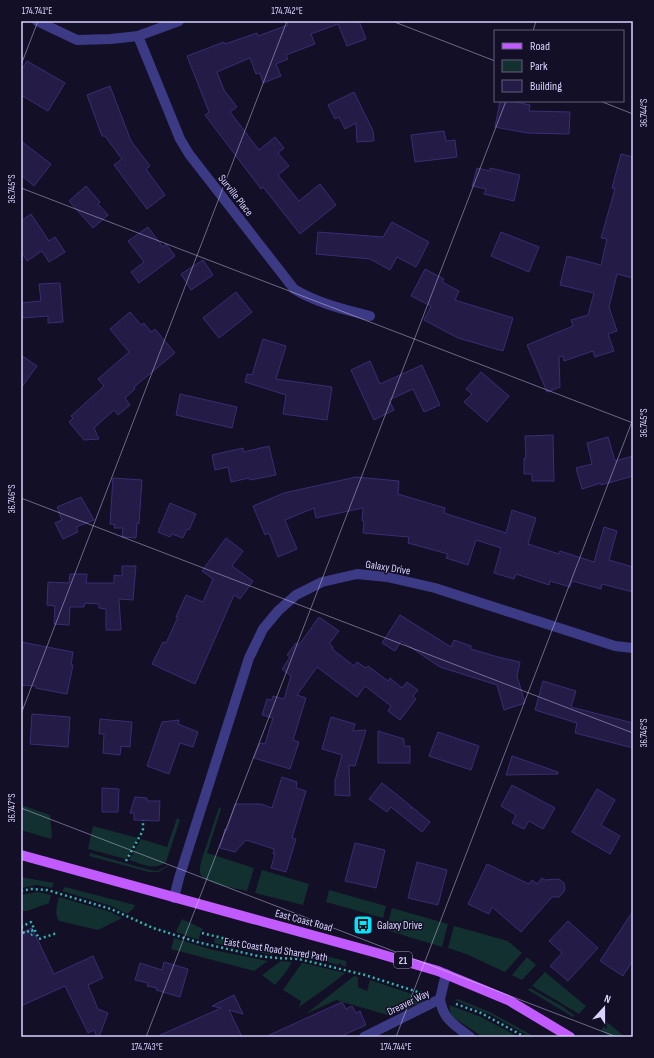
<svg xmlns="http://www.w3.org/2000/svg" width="654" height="1058" font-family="'Sofia Sans Condensed',sans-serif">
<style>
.green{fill:#12302f}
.building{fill:#241b47;stroke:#3b2d73}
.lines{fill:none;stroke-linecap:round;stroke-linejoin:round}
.path{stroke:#2fb8b0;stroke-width:2.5;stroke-dasharray:2 3;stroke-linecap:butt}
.minor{stroke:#3d3a85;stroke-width:10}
.major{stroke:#c25bff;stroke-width:10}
.ticks{fill:none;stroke:#d9d4ff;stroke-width:1;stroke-opacity:0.45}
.labels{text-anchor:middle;stroke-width:3;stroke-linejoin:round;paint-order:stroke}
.shield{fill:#130f26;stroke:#9e99be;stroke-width:1}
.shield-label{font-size:10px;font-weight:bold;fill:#d9d4ff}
.street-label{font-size:11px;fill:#d9d4ff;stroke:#130f26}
.poi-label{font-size:11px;fill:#d9d4ff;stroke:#130f26;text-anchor:start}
.neatline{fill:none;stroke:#d9d4ff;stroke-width:1.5}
.ticks-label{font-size:10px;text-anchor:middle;fill:#d9d4ff}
</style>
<rect width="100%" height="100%" fill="#130f26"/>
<path class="green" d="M21 805 50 815 52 835 51 839 21 830Z
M219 807 221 809 207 853 254 868 247 891C236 888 208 885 201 875 199 871 200 867 201 862Z
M177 818 180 820 166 862C154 871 142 864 129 860L141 839 167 847Z
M93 826 138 838 126 859 88 849Z
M90 853 150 870 157 871 167 866H169L158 872H149L89 856Z
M262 870 309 884 303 905 255 893Z
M21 877 54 883 52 888 37 885 21 888Z
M65 887 135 905 133 909 127 914 111 906 62 891Z
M329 890 386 906 383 918 326 902Z
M37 892 51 895 49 903 27 911H21V895Z
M59 897 111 912 122 918 98 930 59 921C54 913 57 906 59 897Z
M392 908 448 924 442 947 386 930Z
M182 919 203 929 200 933 199 940 176 932Z
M454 926 508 941 522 953 505 972 466 954 448 948Z
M174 938 213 950 268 961 254 971 171 949Z
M215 938 253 947H262L275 951 272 955 214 943Z
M310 952 346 961V967L341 965V964L339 963 338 965 306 956Z
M527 957 536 965 522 980 512 975Z
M281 961 292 962 286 972 275 985 262 975Z
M302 963 308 964 345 973 333 983 299 1007 301 1001 283 990Z
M545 972 586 1006 579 1014 532 986Z
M354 976 358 977V987L367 991 370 980 424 998 423 1002 391 1016 336 1000 306 1014Z
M530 988 563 1007 575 1016 573 1017 528 990Z
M458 999 492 1013 535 1037H530L491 1015 454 1000Z
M449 1005 481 1017 519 1037H483L451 1016Z
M607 1022 625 1037H610L601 1030Z"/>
<path class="building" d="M286 21H359L366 39 347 46 338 24 311 34 315 44 286 55 288 59 276 64 281 76 263 83 260 73 256 74 250 58 217 72 224 90 237 107 230 112 259 150 275 137 284 148 278 153 289 166 278 175 299 201 320 184 336 205 300 234 263 187 261 189 205 115 209 112 187 56 224 42 225 44 257 33 258 36 288 25Z
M27 61 65 83 48 111 21 95V71Z
M110 86 131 141 150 166 146 169 165 195 147 209 114 165 122 159 105 136H102L87 95Z
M354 92 373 131 374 141 357 142 356 123 345 129 339 117 335 119 328 105Z
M500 101H511L530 105 529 111 570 112 569 134 527 133 495 127Z
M444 131 446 141 455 140 457 157 415 162 411 135Z
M21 141 51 164 34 186 21 175Z
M621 154 633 157V278L617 274 609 307 617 331 608 334 614 351 595 357 593 351 564 361 563 356 559 357 560 387 547 392 527 345 573 326 571 320 588 315 594 293 560 285 567 256 601 265 607 239 601 238 615 189 612 188Z
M477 168 490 171V168L520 175 514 201 484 194 486 189 472 186Z
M86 186 100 202 98 204 108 215 93 228 69 201Z
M31 214 49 241 55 237 65 252 49 262 42 251 27 261 21 252V221Z
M392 222 429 242 416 267 397 257 390 270 370 259 316 254 318 232 383 237Z
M148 227 163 247 166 244 175 256 139 283 131 272 144 262 128 241Z
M501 232 539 247 529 272 491 256Z
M203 260 213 275 191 290 181 274Z
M425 269 444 279 442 282 459 291 455 300 513 318 503 351 458 338 424 320 431 306 411 296Z
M60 283 63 322 48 323V316L23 318 21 303 41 301 39 284Z
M236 292 252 312 219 338 203 318Z
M130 312 141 325 144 323 151 332 155 329 175 353 134 387 135 389 125 398 130 405 118 415 114 410 94 428 99 439 84 440 69 422 73 418 71 416 104 386 98 379 129 352 110 329Z
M263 339 286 346 276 379 332 387 327 420 283 414 286 395 245 382 247 374 252 375Z
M21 355 37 366 21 388Z
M370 361 380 384 422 365 440 405 424 412 413 389 389 400 394 410 374 420 351 370Z
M481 372 509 396 487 422 464 402 472 394 466 389Z
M180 394 237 407 232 428 176 415Z
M553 435 554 481H532V474H524V458H526L525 436Z
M608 437 615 461 633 456V476L601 485V483L582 489 576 468 592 464 587 443Z
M269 446 276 475 250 480 249 478 231 482 228 467 215 470 212 455 243 448 244 452Z
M356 477 399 481 398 494 445 508 444 513 506 533 512 510 536 518 528 544 559 554 560 551 594 562 604 527 617 531 609 560 633 567V592L602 584 601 589 572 581 570 587 550 581 549 585 516 574 514 579 494 573 501 548 476 540 468 565 446 558 448 554 408 543 409 537 363 533 364 521H362L363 508 316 518 314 508 285 520 297 549 278 557 269 533 265 535 253 506 284 493Z
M113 478 142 480 139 524 137 523 136 538 122 537 123 528H114L115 525 110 524Z
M81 497 94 520 76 527 78 532 63 539 55 523 62 520 57 507Z
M170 503 196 514 189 530 187 529 183 538 172 534 170 537 158 532Z
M226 538 243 551 232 566 253 581 240 599 234 595 195 684 152 664 163 642 166 643 178 617H176L186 595 203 602 213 579 202 571Z
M122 566H136L133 600 119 599 121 630H106V609L99 608V604L85 603 84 607H70L69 625 54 624 55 606 47 605 48 582 69 583 70 574H87L86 583H114V575L122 576Z
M400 615 451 647 454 640 471 646V649L498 657 520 662 517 676 525 703 504 710 497 685 440 667 401 641 395 651 382 643Z
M319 617 339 631 329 644 333 647 332 649 354 666 357 662 366 668 368 666 388 681 390 678 402 688 407 682 418 690 413 696 416 699 400 720 388 711 391 706 365 686 357 697 317 667 297 695 306 698 293 740 299 742 290 769 254 758 260 743 265 744 273 718 262 715 267 699 272 700 273 696 284 699 291 676 282 669 290 657 287 655 296 643 299 645Z
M21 642 73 652 71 665H73L67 694 36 688V686L21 685Z
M543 681 576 691 571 707 633 723V748L575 733 577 723 535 710Z
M32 714 70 717 68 747 30 744Z
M331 717 355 724 353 731 366 730 355 766 349 765 350 796 335 795V781L342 755 322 749Z
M100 719 132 722 130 747 121 746 120 755 103 753 104 734H99Z
M179 720 178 724 198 732 193 747 180 743 169 774 147 766 162 722Z
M378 731 404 739V746H410V763H378Z
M438 732 479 746 471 770 429 756Z
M512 756 558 772V774L506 775Z
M282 777 297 782 296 788 306 791 292 838 296 839 286 872 271 868 275 854H273L274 849 246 840 235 852 220 848 225 829 227 830 235 804H261L272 808Z
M382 783 411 806V809L412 807 430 822 422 832 391 807 387 812 369 799Z
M512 785 555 808 543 829 529 821 524 829 512 823 516 815 501 806Z
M102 788 119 789 118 812H102Z
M597 789 615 800 601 825 620 836 610 854 572 832Z
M135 797 147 798V801H160L159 821 134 820V813H130Z
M355 843 385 850 376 888 345 881Z
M417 862 447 870 438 905 408 898Z
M487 864 529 884 532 880 537 884 542 878 545 880 559 879 564 883 565 890 559 897H552L521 932 492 907 489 914 468 904Z
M633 911V960L623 976 600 961Z
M568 921 598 948 568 981 550 966 562 953 549 941Z
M32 928 54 974 93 956 103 978 88 985 98 1009 108 1013 99 1037H97L94 1030 88 1033 65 986 21 1006V933Z
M164 962 188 969 180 997 156 990 157 988 147 986 148 983 135 980 140 963 162 970Z
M234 995 243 1014 229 1010 242 1037H156L221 1008 212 1006Z
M342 1002 346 1009 352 1006 356 1013 360 1011 366 1025 339 1037H265Z"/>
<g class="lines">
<path class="path" d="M126 861 141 834 143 829V820
M21 891 31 889 47 890 111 909 153 928 197 942 258 956 277 958 299 959 365 975 421 993
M21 927 31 922 39 939 57 933
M21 927 24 933 32 930 33 934 31 935
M202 933 251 945H259L282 951
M456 1004 481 1013 525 1037"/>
<path class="minor" d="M37 21 77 40 111 39 138 36 179 21
M138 36 180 139 189 154 294 289C317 303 343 309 370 316
M174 898 179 878 249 658 263 629 278 611 296 595 322 582 357 574 387 577 435 588 615 646 633 648
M440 999C443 1020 455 1025 470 1037
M364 1037 440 999 446 974"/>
<path class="major" d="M21 855 377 953 438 971 510 1001 570 1037"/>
</g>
<path class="ticks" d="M392 21 495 61M533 31 536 21M21 65 38 21M600 101 633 114M21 188 633 423M21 498 633 733M21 714 287 21M21 808 617 1037M146 1037 506 101M396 1037 633 419"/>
<defs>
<symbol id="bus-square" viewBox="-11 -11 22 22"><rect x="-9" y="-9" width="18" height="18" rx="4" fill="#00e5ff" stroke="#130f26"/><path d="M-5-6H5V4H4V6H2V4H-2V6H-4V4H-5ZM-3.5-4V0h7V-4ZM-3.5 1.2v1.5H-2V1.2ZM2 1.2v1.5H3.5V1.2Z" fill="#111"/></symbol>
</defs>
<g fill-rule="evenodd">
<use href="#bus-square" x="352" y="914" width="22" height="22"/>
</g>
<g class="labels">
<rect class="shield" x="394" y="952" width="18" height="16" rx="3"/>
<g class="shield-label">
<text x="403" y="964">21</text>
</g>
<g class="street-label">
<text transform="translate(236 195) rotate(52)" y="4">Surville Place</text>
<text transform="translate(388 567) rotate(9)" y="4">Galaxy Drive</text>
<text transform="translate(304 920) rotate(15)" y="4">East Coast Road</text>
<text transform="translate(276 949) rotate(9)" y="4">East Coast Road Shared Path</text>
<text transform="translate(408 1002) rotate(-26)" y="4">Dreaver Way</text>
</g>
<g class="poi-label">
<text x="377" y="929">Galaxy Drive</text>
</g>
</g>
<rect width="654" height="1058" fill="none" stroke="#130f26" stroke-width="44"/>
<rect x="494" y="30" width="130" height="72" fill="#130f26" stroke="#625e7d"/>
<rect x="502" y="43" width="20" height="6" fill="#c25bff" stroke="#625e7d"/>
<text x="530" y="50" font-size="12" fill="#d9d4ff">Road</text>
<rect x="502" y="60" width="20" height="12" fill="#12302f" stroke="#625e7d"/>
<text x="530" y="70" font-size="12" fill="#d9d4ff">Park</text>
<rect x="502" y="80" width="20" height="12" fill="#241b47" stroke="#625e7d"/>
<text x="530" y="90" font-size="12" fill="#d9d4ff">Building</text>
<g transform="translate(604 1008) rotate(21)" stroke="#130f26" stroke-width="3" paint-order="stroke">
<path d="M0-3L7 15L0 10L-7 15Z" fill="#d9d4ff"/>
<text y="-6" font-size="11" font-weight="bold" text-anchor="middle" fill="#d9d4ff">N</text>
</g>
<rect x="22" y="22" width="610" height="1014" class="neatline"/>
<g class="ticks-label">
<text x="37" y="14">174.741°E</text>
<text x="287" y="14">174.742°E</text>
<text transform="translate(643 113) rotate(-90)" y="4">36.744°S</text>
<text transform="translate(11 189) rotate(-90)" y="4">36.745°S</text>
<text transform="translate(643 423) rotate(-90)" y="4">36.745°S</text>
<text transform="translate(11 499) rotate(-90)" y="4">36.746°S</text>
<text transform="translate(643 733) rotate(-90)" y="4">36.746°S</text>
<text transform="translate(11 808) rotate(-90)" y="4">36.747°S</text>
<text x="147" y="1050">174.743°E</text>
<text x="396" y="1050">174.744°E</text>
</g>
</svg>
